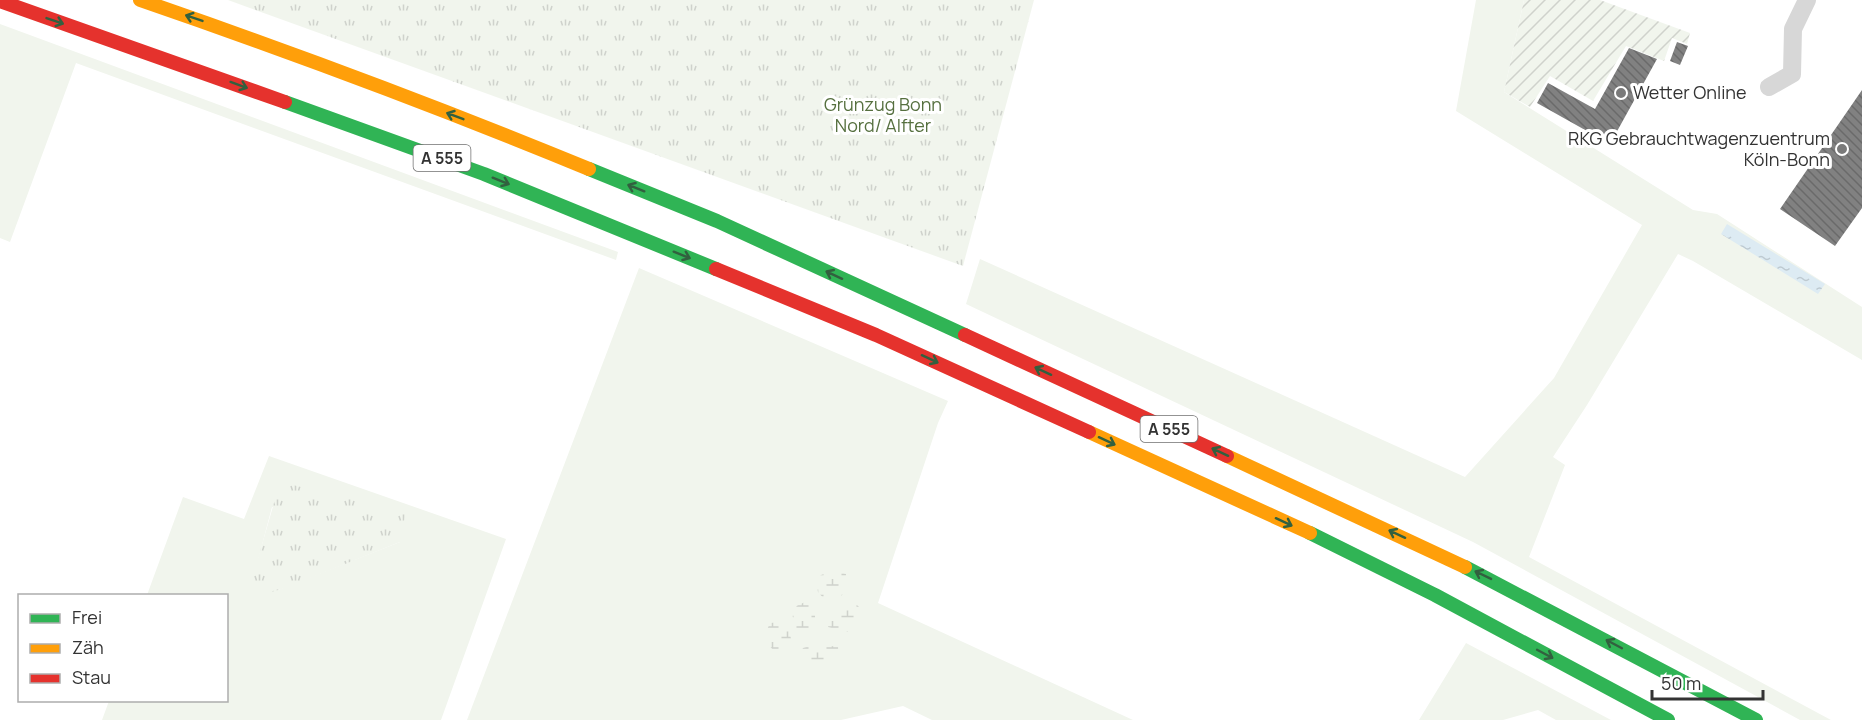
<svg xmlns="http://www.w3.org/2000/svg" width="1862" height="720" font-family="Manrope,sans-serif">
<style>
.grass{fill:#f1f5ed;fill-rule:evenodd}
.wetland{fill:url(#wetland-marsh)}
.park{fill:url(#park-tufts)}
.garden{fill:url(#garden-furrows)}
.water{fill:url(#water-ripples)}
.building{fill:url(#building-back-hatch)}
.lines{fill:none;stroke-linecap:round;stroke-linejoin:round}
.street{stroke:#d7d7d7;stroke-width:18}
.fast{stroke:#30b455;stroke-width:14}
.slow{stroke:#ff9f0a;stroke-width:14}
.jam{stroke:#e5322d;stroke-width:14}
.oneway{stroke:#32603f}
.poi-dot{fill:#7a7a7a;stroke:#fff;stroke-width:2}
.labels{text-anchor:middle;stroke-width:6;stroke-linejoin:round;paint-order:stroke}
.shield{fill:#fff;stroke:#707070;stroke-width:1.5}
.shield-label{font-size:16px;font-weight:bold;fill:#333}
.poi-label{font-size:18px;fill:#333;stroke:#fff;text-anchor:start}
.park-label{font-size:18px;fill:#56703f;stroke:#fff}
</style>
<defs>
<pattern id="wetland-marsh" width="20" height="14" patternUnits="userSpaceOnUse" patternTransform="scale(1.5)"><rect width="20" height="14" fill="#f1f5ed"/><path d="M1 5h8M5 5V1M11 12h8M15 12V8" fill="none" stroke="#cfd2cc"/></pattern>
<pattern id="park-tufts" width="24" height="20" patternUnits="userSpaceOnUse" patternTransform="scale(1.5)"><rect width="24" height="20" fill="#f1f5ed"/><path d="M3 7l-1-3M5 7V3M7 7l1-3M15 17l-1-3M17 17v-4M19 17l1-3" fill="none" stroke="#cfd2cc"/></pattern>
<pattern id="garden-furrows" width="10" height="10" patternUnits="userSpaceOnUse" patternTransform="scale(1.5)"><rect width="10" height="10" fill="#f1f5ed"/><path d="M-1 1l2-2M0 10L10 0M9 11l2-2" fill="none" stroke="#cfd2cc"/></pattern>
<pattern id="water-ripples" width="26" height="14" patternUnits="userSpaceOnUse" patternTransform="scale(1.5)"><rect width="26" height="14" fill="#ddebf3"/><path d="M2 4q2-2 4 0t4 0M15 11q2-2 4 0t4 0" fill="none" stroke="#becad1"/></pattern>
<pattern id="building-back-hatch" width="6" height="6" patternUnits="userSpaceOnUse" patternTransform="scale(1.5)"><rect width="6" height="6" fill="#818181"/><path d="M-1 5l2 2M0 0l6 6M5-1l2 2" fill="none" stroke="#6a6a6a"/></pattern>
</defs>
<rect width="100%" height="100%" fill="#fff"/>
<path class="grass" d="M1476 0H1524L1504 92 1693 210 1717 214 1862 307V360L1693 261 1678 254 1587 405 1553 457 1565 465 1529 557 1831 720H1800L1473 542 966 304 980 259 1465 477 1554 378 1642 225 1456 111Z
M0 24 618 252 616 260 76 63 10 242 0 238Z
M639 268 948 401 938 423 878 603 1133 720H932L903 706 841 720H467Z
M269 456 506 539 441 720H102L109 701 226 700V596L147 595 183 497 244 519ZM272 507 400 542 278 590 255 586 253 579Z
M1466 643 1611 720H1556L1538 710 1503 720H1419Z"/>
<path class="wetland" d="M836 570 846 574 845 592 837 600H825L818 592 816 580 821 575Z
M805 602 815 610V629L808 640 800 642 793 619 792 608Z
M854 602 862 610 856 625 847 632 828 627C833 612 840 607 854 602Z
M782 622 789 628 792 645 785 653C771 653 768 645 766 632L770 623Z
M816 644 838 647 839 656 831 662 810 667 798 658 803 648Z"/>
<path class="park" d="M228 0H1034L963 266Z
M280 482 406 512 400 542 285 588 271 592 255 591 252 579Z"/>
<path class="garden" d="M1524 0H1600L1690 33 1687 44 1672 38 1664 61 1626 46 1593 101 1550 76 1530 107 1504 92Z"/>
<path class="water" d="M1727 224 1825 284 1818 294 1721 234Z"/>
<path class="building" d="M1677 42 1688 46 1680 65 1670 61Z
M1629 48 1657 59 1610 144 1537 103 1548 83 1595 109Z
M1862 90V208L1835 246 1780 209Z"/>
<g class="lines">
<path class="street" d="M1769 87 1792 74 1793 29 1807 0"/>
<path class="fast" d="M285 102 484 174 716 269
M589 169 717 221 965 335
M1310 533 1435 595 1668 720
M1465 567 1756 720"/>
<path class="slow" d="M140 0C291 52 441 108 589 169
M1089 432 1310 533
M1227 456 1465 567"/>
<path class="jam" d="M0 1 285 102
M716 269 876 335 1089 432
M965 335 1227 456"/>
</g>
<defs><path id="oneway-shaft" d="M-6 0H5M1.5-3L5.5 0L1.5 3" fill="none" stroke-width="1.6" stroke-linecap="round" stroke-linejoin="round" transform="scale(1.5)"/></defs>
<g class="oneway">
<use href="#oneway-shaft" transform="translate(194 18) rotate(-161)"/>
<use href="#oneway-shaft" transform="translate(55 21) rotate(19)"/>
<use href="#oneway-shaft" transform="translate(239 85) rotate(20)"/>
<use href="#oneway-shaft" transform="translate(455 116) rotate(-159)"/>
<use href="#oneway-shaft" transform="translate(501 181) rotate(22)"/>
<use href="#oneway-shaft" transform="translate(636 188) rotate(-158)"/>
<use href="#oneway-shaft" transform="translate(682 255) rotate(22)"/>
<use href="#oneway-shaft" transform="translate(834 275) rotate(-155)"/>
<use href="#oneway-shaft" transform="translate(930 359) rotate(25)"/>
<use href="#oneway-shaft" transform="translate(1043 371) rotate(-155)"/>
<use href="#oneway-shaft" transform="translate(1107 441) rotate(25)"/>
<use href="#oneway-shaft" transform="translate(1220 452) rotate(-155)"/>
<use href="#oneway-shaft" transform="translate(1284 522) rotate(25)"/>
<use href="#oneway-shaft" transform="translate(1397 534) rotate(-155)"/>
<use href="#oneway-shaft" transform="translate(1483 575) rotate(-154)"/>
<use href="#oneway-shaft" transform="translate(1614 644) rotate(-152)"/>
<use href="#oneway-shaft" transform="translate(1545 654) rotate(28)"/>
</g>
<g class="poi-dot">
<circle cx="1621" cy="93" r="6"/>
<circle cx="1842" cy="149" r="6"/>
</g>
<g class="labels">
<g class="shield">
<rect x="413.5" y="145" width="57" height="26" rx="4.5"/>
<rect x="1140.5" y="416" width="57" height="26" rx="4.5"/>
</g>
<g class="shield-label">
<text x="442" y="164">A 555</text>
<text x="1169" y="435">A 555</text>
</g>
<g class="poi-label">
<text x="1633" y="99">Wetter Online</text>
<text x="1830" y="145" text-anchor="end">RKG Gebrauchtwagenzuentrum<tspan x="1830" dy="21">Köln-Bonn</tspan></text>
</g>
<g class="park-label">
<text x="883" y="111">Grünzug Bonn<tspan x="883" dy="21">Nord/ Alfter</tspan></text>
</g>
</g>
<rect x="18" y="594" width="210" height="108" fill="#ffffff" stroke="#adadad" stroke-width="1.5"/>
<rect x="30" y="614" width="30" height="9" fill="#30b455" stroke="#adadad" stroke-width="1.5"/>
<text x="72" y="624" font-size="18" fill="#333333">Frei</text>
<rect x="30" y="644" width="30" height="9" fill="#ff9f0a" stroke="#adadad" stroke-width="1.5"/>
<text x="72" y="654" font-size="18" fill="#333333">Zäh</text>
<rect x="30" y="674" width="30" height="9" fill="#e5322d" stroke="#adadad" stroke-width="1.5"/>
<text x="72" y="684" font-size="18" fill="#333333">Stau</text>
<path d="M1652 690v9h111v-9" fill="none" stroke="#333333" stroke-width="3"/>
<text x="1661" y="690" font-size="18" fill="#333333" stroke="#ffffff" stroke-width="4.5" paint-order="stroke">50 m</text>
</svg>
